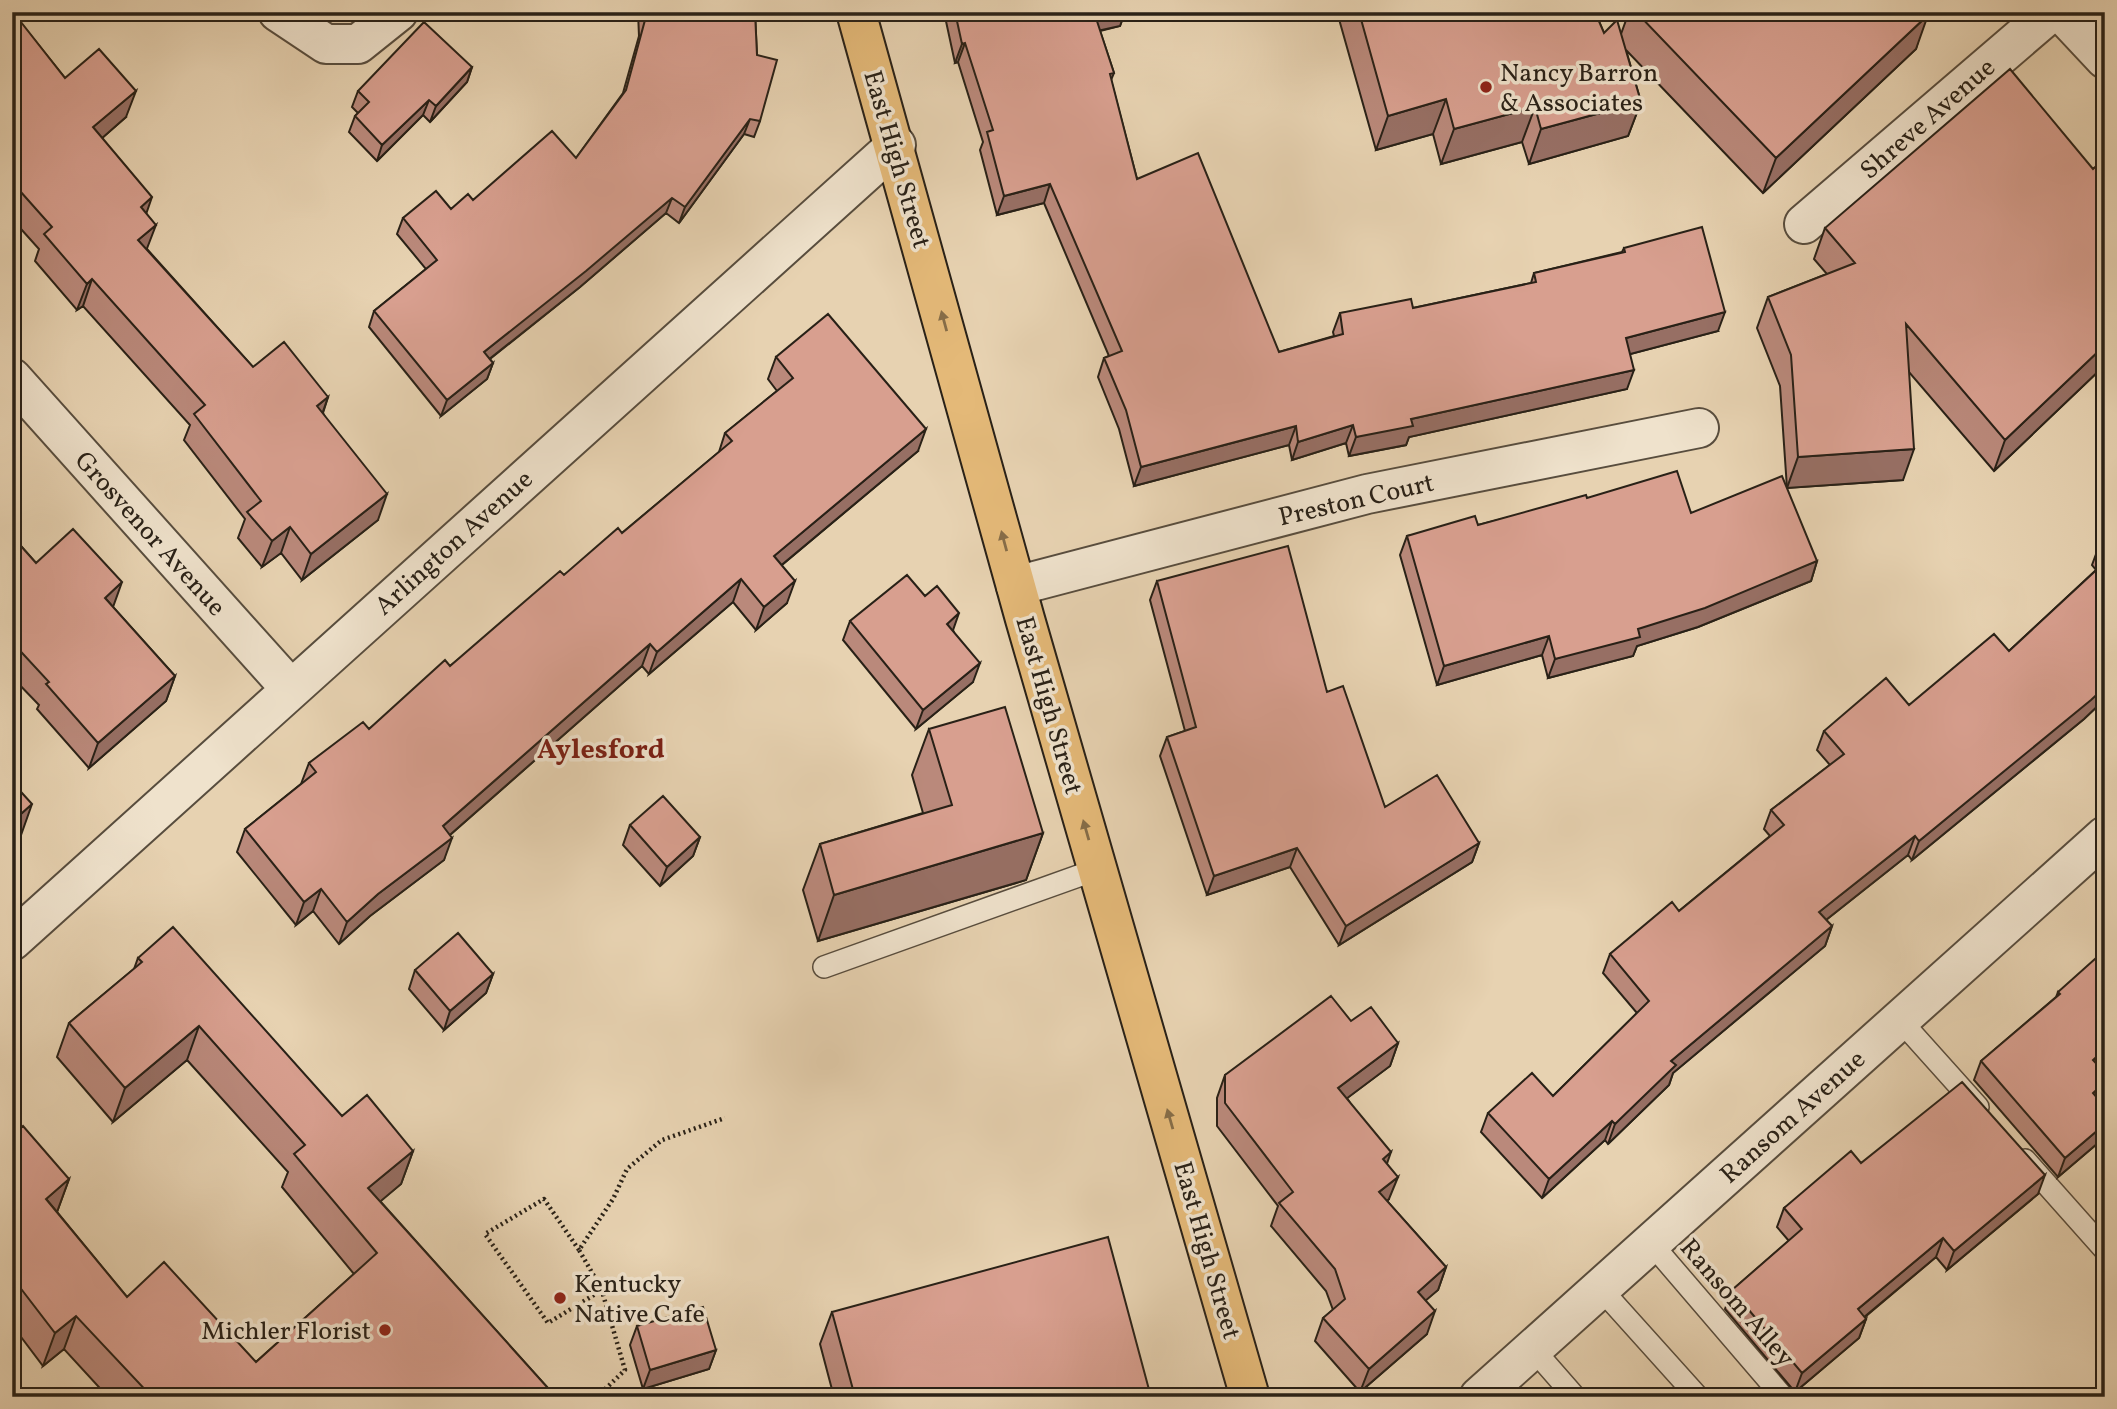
<svg xmlns="http://www.w3.org/2000/svg" width="2117" height="1409" font-family="Vollkorn,serif">
<style>
.lines{fill:none;stroke-linecap:round;stroke-linejoin:round}
.service-casing{stroke:#584d3e;stroke-width:24}
.minor-casing{stroke:#584d3e;stroke-width:42}
.primary-casing{stroke:#292117;stroke-width:42}
.path{stroke:#292117;stroke-width:4.5;stroke-dasharray:2 3.5;stroke-linecap:butt}
.service{stroke:#efe2cc;stroke-width:21}
.minor{stroke:#efe2cc;stroke-width:38}
.primary{stroke:#e4b978;stroke-width:38}
.wall{fill:#ba897b;stroke:#292117;stroke-width:2}
.shaded-wall{fill:#976f64;stroke:#292117;stroke-width:2}
.building{fill:#d89f8f;stroke:#292117;stroke-width:2}
.oneway{fill:#866d48}
.poi-dot{fill:#8f2418;stroke:#efe2cc;stroke-width:2.5}
.labels{text-anchor:middle;stroke-width:7;stroke-linejoin:round;paint-order:stroke}
.poi-label{font-size:26px;fill:#292117;stroke:#efe2cc;text-anchor:start}
.street-label{font-size:26px;fill:#292117;stroke:#efe2cc}
.neighbourhood-label{font-size:28px;font-weight:bold;fill:#7a1f14;stroke:#efe2cc}
</style>
<rect width="100%" height="100%" fill="#e7d2b1"/>
<filter id="stains"><feTurbulence type="fractalNoise" baseFrequency=".00286" numOctaves="4"/><feColorMatrix values="0 0 0 0 .2 0 0 0 0 .09 0 0 0 0 .02 0 0 0 .5 -.17"/></filter>
<radialGradient id="worn" r=".72"><stop offset=".6" stop-color="#630" stop-opacity="0"/><stop offset="1" stop-color="#630" stop-opacity=".3"/></radialGradient>
<g class="lines">
<defs>
<path id="service" d="M824 967 1098 869
M1900 1020 1978 1107
M2025 1160 2105 1250
M1651 1243 1783 1397
M1600 1288 1698 1397
M1533 1349 1575 1397"/>
<path id="minor" d="M278 12 326 44H358L398 12
M2061 12 2105 59
M1804 224 2051 12
M12 378 290 688
M1016 586 1367 494 1699 428
M12 941 896 145
M1479 1397 2105 836"/>
<path id="primary" d="M856 12 1025 619 1250 1397"/>
</defs>
<use href="#service" class="service-casing"/>
<use href="#minor" class="minor-casing"/>
<use href="#primary" class="primary-casing"/>
<path class="path" d="M579 1250 544 1199 485 1234 548 1323 602 1290 579 1250 613 1199 627 1169 662 1140 725 1118
M597 1397 625 1370 602 1291"/>
<use href="#service" class="service"/>
<use href="#minor" class="minor"/>
<use href="#primary" class="primary"/>
</g>
<path class="wall" d="M12 12 65 78 126 117 102 138 146 214 147 249 253 367 328 397 323 413 378 520 302 580 281 553 262 567 238 538 245 519 184 440 190 425 83 306 77 310 35 261 39 249 12 219Z
M638 12H755L760 121 754 137 744 134 679 223 666 213 580 287 490 359 493 363 487 379 441 416 369 327 374 311 426 269 397 234 403 218 451 209 576 158 623 93 639 36Z
M944 12H1125L1120 26 1100 31 1114 73 1111 80 1137 179 1279 352 1334 336 1333 332 1340 313 1413 308 1531 283 1534 273 1622 252 1624 248 1718 331 1630 354 1627 389 1409 437 1406 445 1349 456 1346 443 1292 460 1289 445 1134 486 1119 429 1098 377 1104 358 1109 356 1044 203 997 215 980 150 983 142 958 62 955 63Z
M1337 12H1595L1604 33 1621 34 1629 12H1926L1916 49 1763 193 1626 50 1641 102 1628 136 1529 164 1522 142 1441 164 1433 134 1376 150Z
M472 67 467 82 430 122 423 115 377 161 349 132 355 116 358 113 352 107 358 91Z
M1825 228 2105 365 1994 471 1909 372 1903 480 1787 488 1780 386 1757 328 1768 297 1827 274 1814 259Z
M776 357 918 451 782 565 787 603 756 630 733 602 649 674 642 666 450 835 444 860 370 916 339 944 313 911 296 925 237 852 245 829 301 784 309 763 369 729 450 666 564 575 622 533 719 452 725 433 777 391 768 379Z
M1587 498 1691 513 1817 561 1811 581 1698 627 1637 646 1633 656 1548 678 1542 655 1437 685 1400 555 1407 536 1478 525Z
M12 536 36 563 113 607 175 676 166 701 89 768 37 709 39 705 12 677Z
M2105 541V699L2084 719 1912 860 1908 855 1826 920 1832 926 1825 946 1673 1073 1669 1085 1608 1144 1605 1140 1542 1198 1481 1132 1488 1113 1553 1096 1637 1013 1603 973 1610 954 1679 911 1770 836 1764 829 1771 810 1830 765 1817 750 1824 731 1909 705 2009 651 2096 570 2092 565 2099 546Z
M1157 581 1327 692 1385 807 1479 843 1472 862 1339 945 1290 867 1207 895 1160 756 1167 737 1185 731 1150 600Z
M850 621 953 630 973 682 916 729 843 640Z
M929 729 1043 833 1026 880 818 941 803 890 820 844 923 813 912 775Z
M630 825 700 837 693 856 660 886 623 845Z
M138 958 342 1116 413 1151 401 1184 380 1201 556 1397H108L64 1349 43 1366 12 1325V1136L69 1179 57 1212 127 1297 256 1362 354 1274 282 1187 288 1172 187 1060 113 1122 57 1057 69 1023 134 969Z
M415 970 493 974 486 993 444 1030 409 989Z
M2058 992 2099 1067 2102 1098 2099 1100 2105 1107V1137L2058 1177 1974 1080 1981 1061 2056 997Z
M1351 1021 1398 1043 1390 1066 1347 1098 1387 1163 1389 1199 1387 1201 1446 1267 1438 1290 1425 1300 1427 1334 1360 1392 1315 1341 1323 1318 1333 1310 1326 1291 1271 1226 1278 1206 1217 1126V1098L1225 1075Z
M1861 1163 2038 1194 1947 1270 1936 1257 1865 1317 1866 1319 1859 1338 1795 1392 1725 1309 1732 1290 1789 1241 1777 1227 1784 1208Z
M832 1312 1151 1397H834L820 1344Z
M637 1326 716 1350 709 1369 643 1389 630 1345Z"/>
<path class="shaded-wall" d="M1106 12H1125L1120 26 1088 33 1095 15Z
M1928 15 1916 49 1763 193 1776 158Z
M965 43 958 62 955 63 962 44Z
M472 67 467 82 430 122 436 106Z
M136 91 126 117 84 154 93 127Z
M1446 99 1433 134 1376 150 1388 116Z
M429 100 423 115 377 161 382 145Z
M1641 102 1628 136 1529 164 1541 129Z
M1535 107 1522 142 1441 164 1454 129Z
M750 119 744 134 679 223 685 207Z
M1050 184 1044 203 997 215 1004 196Z
M152 197 143 223 141 207Z
M672 198 666 213 580 287 478 368 484 352Z
M156 225 146 251 138 240Z
M92 279 83 306 77 310 87 284Z
M1725 312 1718 331 1619 357 1626 338Z
M2105 345V365L1994 471 2005 440Z
M493 363 487 379 441 416 447 400Z
M1634 370 1627 389 1409 437 1406 445 1349 456 1356 437 1411 419Z
M328 397 319 423 317 406Z
M1353 425 1346 443 1292 460 1298 442Z
M1296 426 1289 445 1134 486 1141 467Z
M926 429 918 451 766 578 774 556Z
M1914 449 1903 480 1787 488 1798 457Z
M387 494 378 520 302 580 311 554Z
M290 527 281 553 262 567 272 541Z
M1817 561 1811 581 1698 627 1637 646 1633 656 1548 678 1555 659Z
M741 579 733 602 649 674 657 652Z
M795 581 787 603 756 630 764 607Z
M122 582 113 607 105 598Z
M959 613 952 633 947 624Z
M1549 636 1542 655 1437 685 1444 666Z
M650 644 642 666 435 848 443 826Z
M980 663 973 682 916 729 923 710Z
M175 676 166 701 89 768 98 743Z
M2105 687V699L2084 719 1912 860 1919 841Z
M32 804 20 838 12 844V822Z
M1043 833 1026 880 818 941 834 895Z
M1915 836 1908 855 1812 931 1819 912Z
M700 837 693 856 660 886 667 867Z
M452 838 444 860 370 916 339 944 347 922 378 894Z
M1479 843 1472 862 1339 945 1346 926Z
M1297 848 1290 867 1207 895 1214 876Z
M321 889 313 911 296 925 304 902Z
M1832 926 1825 946 1673 1073 1669 1085 1608 1144 1615 1124 1671 1061Z
M493 974 486 993 444 1030 450 1011Z
M199 1026 187 1060 113 1122 125 1088Z
M1398 1043 1390 1066 1330 1111 1338 1088Z
M2105 1049V1062L2086 1079 2093 1060Z
M2105 1082V1091L2102 1098 2086 1112 2093 1093Z
M1612 1121 1605 1140 1542 1198 1549 1179Z
M2105 1124V1137L2058 1177 2065 1158Z
M413 1151 401 1184 356 1222 368 1188Z
M1391 1152 1383 1175V1159Z
M2045 1175 2038 1194 1947 1270 1954 1251Z
M1398 1177 1389 1199 1371 1214 1379 1192Z
M69 1179 57 1212 46 1199Z
M1943 1238 1936 1257 1851 1328 1858 1309Z
M1446 1267 1438 1290 1410 1314 1418 1292Z
M1435 1311 1427 1334 1360 1392 1369 1369Z
M76 1316 64 1349 43 1366 55 1333Z
M1866 1319 1859 1338 1795 1392 1802 1373Z
M716 1350 709 1369 643 1389 650 1370Z"/>
<path class="building" d="M12 12H13L65 78 99 49 136 91 93 127 152 197 141 207 156 225 138 240 253 367 284 342 328 397 317 406 387 494 311 554 290 527 272 541 247 512 261 501 194 414 205 405 92 279 87 284 44 234 52 227 12 182Z
M645 12H755L757 55 777 60 760 121 750 119 685 207 672 198 586 271 484 352 493 363 447 400 374 311 437 260 403 218 436 191 451 209 468 194 473 200 552 131 576 158 626 90 645 20Z
M955 12H1106L1095 15 1114 73 1110 74 1137 179 1198 153 1279 352 1343 334 1340 313 1411 299 1413 308 1536 282 1534 273 1625 252 1624 248 1702 227 1725 312 1626 338 1634 370 1411 419 1413 426 1356 437 1353 425 1298 442 1296 426 1141 467 1126 410 1104 358 1122 351 1050 184 1004 196 987 132 993 130 965 43 962 44Z
M1359 12H1595L1604 33 1617 20 1641 102 1541 129 1535 107 1454 129 1446 99 1388 116Z
M1636 12H1926L1928 15 1776 158Z
M424 22 472 67 436 106 429 100 382 145 355 116 369 102 358 91Z
M2010 69 2093 169 2105 158V345L2005 440 1906 324 1914 449 1798 457 1791 355 1768 297 1855 263 1825 228Z
M828 314 926 429 774 556 795 581 764 607 741 579 657 652 650 644 443 826 452 838 378 894 347 922 321 889 304 902 245 829 316 772 309 763 363 722 369 729 445 660 450 666 560 571 564 575 618 528 622 533 732 441 725 433 793 378 776 357Z
M1677 471 1691 513 1782 476 1817 561 1705 608 1638 629 1640 637 1555 659 1549 636 1444 666 1407 536 1475 516 1478 525 1586 495 1587 498Z
M73 529 122 582 105 598 175 676 98 743 46 684 49 682 12 642V536L36 563Z
M2105 541V552L2099 546Z
M1288 546 1327 692 1343 686 1385 807 1437 775 1479 843 1346 926 1297 848 1214 876 1167 737 1196 727 1157 581Z
M2105 562V687L2091 700 1919 841 1915 836 1819 912 1832 926 1671 1061 1676 1065 1615 1124 1612 1121 1549 1179 1488 1113 1532 1073 1553 1096 1649 1001 1610 954 1672 902 1679 911 1784 825 1771 810 1844 754 1824 731 1886 678 1909 705 1994 634 2009 651Z
M907 575 925 596 937 586 959 613 947 624 980 663 923 710 850 621Z
M1005 707 1043 833 834 895 820 844 952 805 929 729Z
M12 782 32 804 12 822Z
M663 796 700 837 667 867 630 825Z
M173 927 342 1116 367 1095 413 1151 368 1188 556 1397H152L76 1316 55 1333 12 1277V1136L23 1126 69 1179 46 1199 127 1297 164 1262 256 1362 377 1253 294 1154 305 1145 199 1026 125 1088 69 1023 142 962 138 958Z
M458 933 493 974 450 1011 415 970Z
M2105 950V1049L2093 1060 2105 1073V1082L2093 1093 2105 1107V1124L2065 1158 1981 1061 2060 994 2058 992Z
M1331 996 1351 1021 1371 1007 1398 1043 1338 1088 1391 1152 1383 1159 1398 1177 1379 1192 1446 1267 1418 1292 1435 1311 1369 1369 1323 1318 1345 1299 1335 1269 1279 1203 1293 1192 1225 1103V1075Z
M1962 1082 2045 1175 1954 1251 1943 1238 1858 1309 1866 1319 1802 1373 1732 1290 1802 1229 1784 1208 1851 1151 1861 1163Z
M1108 1237 1151 1397H855L832 1312Z
M703 1307 716 1350 650 1370 637 1326Z"/>
<defs><path id="oneway-solid" d="M-6-.8H1V-3.2L6.5 0L1 3.2V.8H-6Z" transform="scale(1.75)"/></defs>
<g class="oneway">
<use href="#oneway-solid" transform="translate(944 321) rotate(-105)"/>
<use href="#oneway-solid" transform="translate(1004 541) rotate(-105)"/>
<use href="#oneway-solid" transform="translate(1086 830) rotate(-106)"/>
<use href="#oneway-solid" transform="translate(1170 1119) rotate(-106)"/>
</g>
<g class="poi-dot">
<circle cx="1486" cy="87" r="7"/>
<circle cx="560" cy="1298" r="7"/>
<circle cx="385" cy="1330" r="7"/>
</g>
<g class="labels">
<g class="poi-label">
<text x="1500" y="81">Nancy Barron<tspan x="1500" dy="30">&amp; Associates</tspan></text>
<text x="574" y="1292">Kentucky<tspan x="574" dy="30">Native Cafe</tspan></text>
<text x="371" y="1339" text-anchor="end">Michler Florist</text>
</g>
<g class="street-label">
<text transform="translate(1927 118) rotate(-41)" y="9">Shreve Avenue</text>
<text transform="translate(898 159) rotate(74)" y="9">East High Street</text>
<text transform="translate(1356 499) rotate(-13)" y="9">Preston Court</text>
<text transform="translate(151 533) rotate(48)" y="9">Grosvenor Avenue</text>
<text transform="translate(453 542) rotate(-42)" y="9">Arlington Avenue</text>
<text transform="translate(1050 705) rotate(74)" y="9">East High Street</text>
<text transform="translate(1792 1116) rotate(-42)" y="9">Ransom Avenue</text>
<text transform="translate(1208 1250) rotate(74)" y="9">East High Street</text>
<text transform="translate(1738 1302) rotate(49)" y="9">Ransom Alley</text>
</g>
<g class="neighbourhood-label">
<text x="601" y="758">Aylesford</text>
</g>
</g>
<rect width="2117" height="1409" fill="none" stroke="#e7d2b1" stroke-width="42"/>
<rect x="14" y="14" width="2089" height="1381" fill="none" stroke="#292117" stroke-width="3.5"/>
<rect x="21" y="21" width="2075" height="1367" fill="none" stroke="#292117" stroke-width="2"/>
<rect width="100%" height="100%" filter="url(#stains)"/>
<rect width="100%" height="100%" fill="url(#worn)"/>
</svg>
